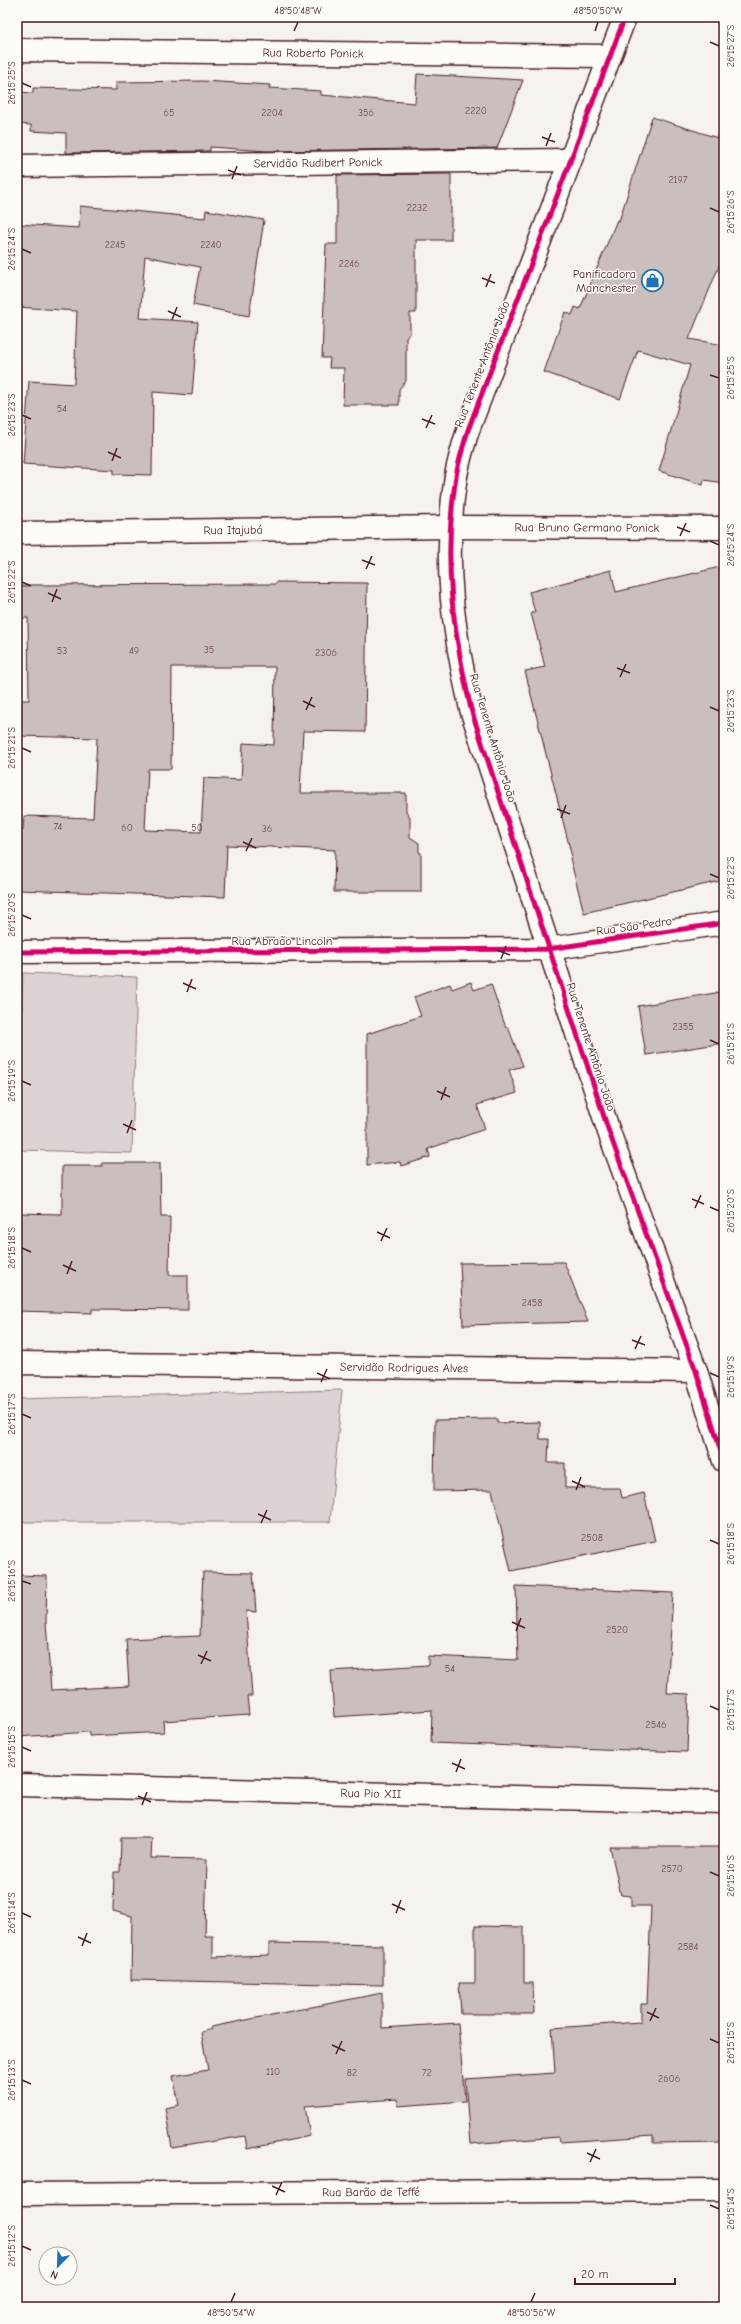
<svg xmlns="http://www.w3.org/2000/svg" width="741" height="2324" font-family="'Comic Neue',sans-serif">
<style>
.green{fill:#dcd4d2;stroke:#937a7e}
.building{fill:#cbbfbe;stroke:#4a1f2b;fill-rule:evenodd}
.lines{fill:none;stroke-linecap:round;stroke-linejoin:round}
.minor-casing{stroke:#4a1f2b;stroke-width:25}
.primary-casing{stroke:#4a1f2b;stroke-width:25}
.minor{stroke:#fdfcf7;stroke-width:22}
.primary{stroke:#fdfcf7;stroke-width:22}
.cycleway-casing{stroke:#fdfcf7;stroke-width:8}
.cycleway{stroke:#d6006c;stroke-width:5}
.ticks{fill:none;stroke:#4a1f2b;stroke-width:1.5}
.labels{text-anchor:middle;stroke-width:3;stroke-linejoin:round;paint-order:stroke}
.number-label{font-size:10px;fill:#6a4750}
.street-label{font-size:12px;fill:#4a1f2b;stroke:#fdfcf7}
.poi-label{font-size:12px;fill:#4a1f2b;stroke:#fdfcf7;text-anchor:end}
.neatline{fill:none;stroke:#4a1f2b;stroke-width:1.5}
.ticks-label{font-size:10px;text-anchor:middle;fill:#4a1f2b}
</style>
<rect width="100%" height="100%" fill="#f6f3ef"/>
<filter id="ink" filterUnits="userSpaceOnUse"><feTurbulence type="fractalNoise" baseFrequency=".025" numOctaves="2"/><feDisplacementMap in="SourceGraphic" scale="8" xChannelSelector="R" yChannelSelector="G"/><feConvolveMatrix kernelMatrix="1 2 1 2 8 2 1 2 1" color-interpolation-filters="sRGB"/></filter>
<g filter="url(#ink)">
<path class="green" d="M23 973 137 977 132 1153 18 1150Z
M342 1390 330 1522H17V1399Z"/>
<path class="building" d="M417 74 523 80 497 148 267 151 210 147V151L66 153V133L31 131V125L17 124V92L33 93V88L116 90V82L203 81 270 85 269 88 321 91V95L415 103Z
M652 117 724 140V254L689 339 724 345V483L704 480 703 485 659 471 690 365 638 350 620 399 544 372 565 312 572 315 575 307 580 309 617 220 619 221Z
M451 174V240H416V313H410V334L406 337V381L399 389V405H343L344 368H329L330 358H322L326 244H337V175Z
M80 206 205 218 206 210 264 220 249 316 193 305 200 267 145 256 140 318 198 322 192 395 153 392 152 475 114 474V470L23 464 29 381 74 384 77 311 17 307V224L79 228Z
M724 566V880L584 913 570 858 572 857 525 671 545 667 531 613 535 612 529 592 611 570 616 592Z
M276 582 367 583 365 732 303 731 300 793H406V811L410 817V837L419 843V852L421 853V892H334L335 850 227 845 225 897 17 890V830H23L24 816 93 818 97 738 17 736V700H29L28 618H17V586H28V585L276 584ZM172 667H275L274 745 243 743 241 780 204 778 201 832 145 830 148 769H171Z
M471 982 474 990 491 984 506 1028 508 1027 523 1066 509 1070 517 1093 477 1105 485 1129 428 1149 430 1157 401 1166 400 1162 367 1165V1034L421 1016 414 997 450 984 452 989Z
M721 992 724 1009V1043L646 1055 638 1006Z
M102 1163H160L161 1217H170L169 1275H188V1310L92 1309V1313L17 1311V1213L62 1214V1166H102Z
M564 1262 588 1322 463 1325 460 1263Z
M497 1419V1423L540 1422V1439H549L548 1463H565V1488H620L622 1498 644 1493 655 1541 511 1571 492 1490 434 1491 435 1420Z
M203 1572 253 1573 256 1612 246 1611 252 1696H247L249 1715 163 1721 164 1732 89 1736V1732L17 1737V1575L47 1576 46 1622 51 1690 129 1686 126 1639 200 1636Z
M516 1586 673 1593 667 1693 689 1694 687 1752 431 1743 432 1710 334 1717 331 1671 428 1665V1656L518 1660Z
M121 1838H152L151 1858 207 1859 205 1936H213V1957L269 1955V1943L383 1945V1985L131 1980 132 1916 113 1911 114 1872H120Z
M610 1847H724V2142L653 2143V2136L560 2142 559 2137 470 2144 465 2079 555 2073 552 2028 641 2022V2004H647L651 1906H631V1896L621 1895Z
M475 1926 524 1927V1983H533L534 2014H461L459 1983H475Z
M382 1993V2028L458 2023 465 2101 398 2106 397 2099 305 2106 310 2136 247 2149 245 2136 172 2148 165 2108 179 2105 173 2076 208 2070 201 2032 212 2029 211 2027Z"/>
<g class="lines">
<defs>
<g id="minor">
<path id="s1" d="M17 50 610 56"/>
<path id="s2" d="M17 166 570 160"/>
<path id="s3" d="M17 533 449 527 724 528"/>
<path d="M17 952 548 949 724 923"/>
<path id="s4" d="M17 1363 696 1371"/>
<path id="s5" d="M17 1785 724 1802"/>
<path id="s6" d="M17 2194 724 2190"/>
</g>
<path id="primary" d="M625 17 468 430C463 447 457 465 455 483 443 563 453 631 471 709L609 1132 696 1371 724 1461"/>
</defs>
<use href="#minor" class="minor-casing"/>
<use href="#primary" class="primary-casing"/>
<use href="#minor" class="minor"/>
<use href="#primary" class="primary"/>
<defs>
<path id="cycleway" d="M625 17 468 430C463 447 457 465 455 483 443 563 453 631 471 709L609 1132 696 1371 724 1461
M17 952 548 949 724 923"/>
</defs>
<use href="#cycleway" class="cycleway-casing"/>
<use href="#cycleway" class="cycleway"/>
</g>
</g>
<path class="ticks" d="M294 31 298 22M595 31 598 22M710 42 719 46M22 83 31 87M542 137 555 142M546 146 551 133M228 170 241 175M232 179 237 166M710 208 719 212M22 249 31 253M482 278 495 283M486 287 491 274M168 311 181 317M172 320 177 307M710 375 719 378M22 415 31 419M422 419 435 424M426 428 432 415M108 452 121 458M112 461 117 448M677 527 690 532M680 536 686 523M710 541 719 545M362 560 375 565M366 569 372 556M22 582 31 586M48 593 61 599M52 602 57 589M617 668 630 673M620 677 626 664M303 701 315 707M710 707 719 711M306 710 312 697M22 748 31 752M557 809 570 814M561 818 566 805M243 842 256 848M246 851 252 838M710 874 719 878M22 915 31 919M497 950 510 955M501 959 506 946M183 983 196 989M187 992 192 979M710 1040 719 1044M22 1081 31 1085M437 1091 450 1097M441 1100 446 1087M123 1124 136 1130M127 1133 132 1120M692 1199 704 1204M710 1207 719 1211M695 1208 701 1195M377 1232 390 1238M381 1241 387 1228M22 1248 31 1252M63 1265 76 1271M67 1274 72 1261M632 1340 645 1345M635 1349 641 1336M317 1373 330 1379M710 1373 719 1377M321 1382 327 1369M22 1414 31 1418M572 1481 585 1487M576 1490 581 1477M258 1514 271 1520M261 1523 267 1510M710 1540 719 1544M22 1581 31 1584M512 1622 525 1628M516 1631 521 1618M198 1655 211 1661M201 1664 207 1651M710 1706 719 1710M22 1747 31 1751M452 1763 465 1769M456 1772 461 1759M138 1796 151 1802M142 1805 147 1792M710 1872 719 1876M392 1904 405 1910M22 1913 31 1917M396 1913 401 1900M78 1937 91 1943M82 1946 87 1933M647 2012 659 2018M650 2021 656 2008M710 2039 719 2043M332 2045 345 2051M336 2054 342 2041M22 2080 31 2084M587 2153 600 2159M590 2162 596 2149M272 2186 285 2192M276 2195 282 2182M710 2205 719 2209M22 2246 31 2250M231 2302 235 2293M531 2302 535 2293"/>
<defs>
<symbol id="shop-ring" viewBox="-11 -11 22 22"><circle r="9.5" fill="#fdfcf7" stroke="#1f6fb2" stroke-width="1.5"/><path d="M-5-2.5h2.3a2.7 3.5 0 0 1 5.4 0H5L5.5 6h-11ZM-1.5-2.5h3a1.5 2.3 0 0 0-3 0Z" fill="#1f6fb2"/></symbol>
</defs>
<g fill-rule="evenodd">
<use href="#shop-ring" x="640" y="268" width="25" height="25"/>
</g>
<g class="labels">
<g class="number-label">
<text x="476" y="114">2220</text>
<text x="169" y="116">65</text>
<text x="272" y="116">2204</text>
<text x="366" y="116">356</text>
<text x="678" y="183">2197</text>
<text x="417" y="211">2232</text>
<text x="115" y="248">2245</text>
<text x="211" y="248">2240</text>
<text x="349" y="267">2246</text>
<text x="62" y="412">54</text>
<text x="209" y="653">35</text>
<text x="62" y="654">53</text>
<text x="134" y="654">49</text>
<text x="326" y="656">2306</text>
<text x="58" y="830">74</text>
<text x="127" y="831">60</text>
<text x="197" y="831">50</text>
<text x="267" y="832">36</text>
<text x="683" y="1030">2355</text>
<text x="532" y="1306">2458</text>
<text x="592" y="1541">2508</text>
<text x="617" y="1633">2520</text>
<text x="450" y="1672">54</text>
<text x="656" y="1728">2546</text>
<text x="672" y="1872">2570</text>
<text x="688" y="1950">2584</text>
<text x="273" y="2075">110</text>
<text x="352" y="2076">82</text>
<text x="427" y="2076">72</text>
<text x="669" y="2082">2606</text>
</g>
<g class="street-label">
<text dy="4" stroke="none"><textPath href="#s1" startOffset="296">Rua Roberto Ponick</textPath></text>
<text dy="4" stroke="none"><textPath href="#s2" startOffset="301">Servidão Rudibert Ponick</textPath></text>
<text transform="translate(482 364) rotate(-69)" y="4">Rua Tenente Antônio João</text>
<text dy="4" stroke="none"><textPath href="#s3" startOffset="570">Rua Bruno Germano Ponick</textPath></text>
<text dy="4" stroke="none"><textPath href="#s3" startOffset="216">Rua Itajubá</textPath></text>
<text transform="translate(493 738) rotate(73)" y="4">Rua Tenente Antônio João</text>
<text transform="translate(634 926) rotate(-8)" y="4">Rua São Pedro</text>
<text x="282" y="945">Rua Abraão Lincoln</text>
<text transform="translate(591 1047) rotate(72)" y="4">Rua Tenente Antônio João</text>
<text dy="4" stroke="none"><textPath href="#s4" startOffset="387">Servidão Rodrigues Alves</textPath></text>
<text dy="4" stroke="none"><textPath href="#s5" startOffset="354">Rua Pio XII</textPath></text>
<text dy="4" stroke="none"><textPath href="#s6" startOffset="354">Rua Barão de Teffé</textPath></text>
</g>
<g class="poi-label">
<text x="636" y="278">Panificadora<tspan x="636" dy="14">Manchester</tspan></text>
</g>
</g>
<rect width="741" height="2324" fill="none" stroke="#fdfcf7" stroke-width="44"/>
<g transform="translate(58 2266) rotate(203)"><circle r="19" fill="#fdfcf7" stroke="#b5a4a5"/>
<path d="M0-3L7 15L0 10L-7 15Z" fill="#1f6fb2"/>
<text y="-6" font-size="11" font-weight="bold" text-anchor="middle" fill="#4a1f2b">N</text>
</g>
<path d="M575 2278v6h100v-6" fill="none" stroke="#4a1f2b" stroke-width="2"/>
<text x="581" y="2278" font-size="12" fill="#4a1f2b" stroke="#fdfcf7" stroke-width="3" paint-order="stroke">20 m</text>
<rect x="22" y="22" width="697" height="2280" class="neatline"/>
<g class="ticks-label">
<text x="298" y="14">48°50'48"W</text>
<text x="598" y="14">48°50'50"W</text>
<text transform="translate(730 46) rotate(-90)" y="4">26°15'27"S</text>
<text transform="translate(11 83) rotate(-90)" y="4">26°15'25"S</text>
<text transform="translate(730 212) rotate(-90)" y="4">26°15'26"S</text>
<text transform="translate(11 249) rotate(-90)" y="4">26°15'24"S</text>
<text transform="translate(730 378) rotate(-90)" y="4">26°15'25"S</text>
<text transform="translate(11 415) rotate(-90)" y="4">26°15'23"S</text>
<text transform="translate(730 545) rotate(-90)" y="4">26°15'24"S</text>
<text transform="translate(11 582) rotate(-90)" y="4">26°15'22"S</text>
<text transform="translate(730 711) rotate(-90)" y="4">26°15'23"S</text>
<text transform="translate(11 748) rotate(-90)" y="4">26°15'21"S</text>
<text transform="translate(730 878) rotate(-90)" y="4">26°15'22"S</text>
<text transform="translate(11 915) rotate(-90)" y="4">26°15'20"S</text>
<text transform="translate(730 1044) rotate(-90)" y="4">26°15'21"S</text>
<text transform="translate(11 1081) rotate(-90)" y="4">26°15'19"S</text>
<text transform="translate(730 1211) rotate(-90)" y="4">26°15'20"S</text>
<text transform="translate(11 1248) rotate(-90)" y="4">26°15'18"S</text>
<text transform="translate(730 1377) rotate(-90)" y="4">26°15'19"S</text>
<text transform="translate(11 1414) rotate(-90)" y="4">26°15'17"S</text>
<text transform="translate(730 1544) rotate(-90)" y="4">26°15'18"S</text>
<text transform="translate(11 1581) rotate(-90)" y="4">26°15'16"S</text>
<text transform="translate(730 1710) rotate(-90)" y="4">26°15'17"S</text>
<text transform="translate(11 1747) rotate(-90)" y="4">26°15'15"S</text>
<text transform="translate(730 1876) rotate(-90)" y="4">26°15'16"S</text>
<text transform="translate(11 1913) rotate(-90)" y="4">26°15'14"S</text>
<text transform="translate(730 2043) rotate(-90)" y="4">26°15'15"S</text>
<text transform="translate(11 2080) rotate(-90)" y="4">26°15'13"S</text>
<text transform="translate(730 2209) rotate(-90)" y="4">26°15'14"S</text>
<text transform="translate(11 2246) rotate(-90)" y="4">26°15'12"S</text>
<text x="231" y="2316">48°50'54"W</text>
<text x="531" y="2316">48°50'56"W</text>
</g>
</svg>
